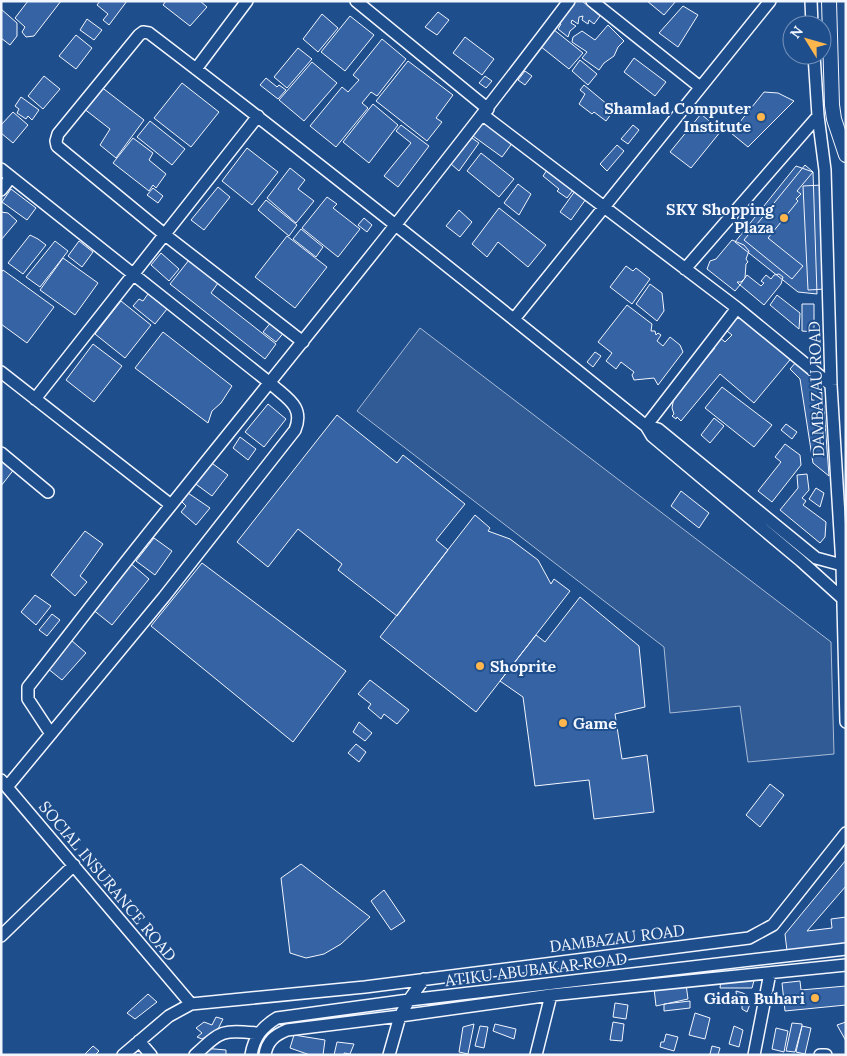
<svg xmlns="http://www.w3.org/2000/svg" width="847" height="1056" font-family="Lora,serif">
<style>
.built{fill:#305b95;stroke:#a8bbd7}
.building{fill:#3563a3;stroke:#f2f6ff}
.lines{fill:none;stroke-linecap:round;stroke-linejoin:round}
.minor-casing{stroke:#f2f6ff;stroke-width:14}
.major-casing{stroke:#f2f6ff;stroke-width:16}
.minor{stroke:#1f4e8c;stroke-width:11}
.major{stroke:#1f4e8c;stroke-width:14}
.poi-dot{fill:#ffb74d;stroke:#1f4e8c;stroke-width:2}
.labels{text-anchor:middle;stroke-width:4;stroke-linejoin:round;paint-order:stroke}
.poi-label{font-size:16px;font-weight:bold;fill:#f2f6ff;stroke:#1f4e8c;text-anchor:end}
.street-label{font-size:16px;fill:#f2f6ff;stroke:#1f4e8c}
</style>
<rect width="100%" height="100%" fill="#1f4e8c"/>
<path class="built" d="M420 328 831 642 834 754 748 762 740 706 670 713 664 647 357 411Z"/>
<path class="building" d="M28 1H61L34 36 26 37 22 32 25 27 15 18Z
M100 1H127L109 25 103 20 108 14 97 5Z
M166 1H200L207 7 190 26 163 5Z
M574 1H582L600 16 594 24 589 20 588 24 582 20 583 16 579 17 578 24 572 20 571 23 576 26 570 31 568 37 558 29 561 24 558 21Z
M647 1H676L664 15Z
M683 6 698 15 678 47 659 33Z
M1 9 17 23V36L10 45 1 38Z
M438 12 449 20 437 35 425 27Z
M322 14 338 28 318 52 303 39Z
M350 16 374 35 345 71 321 52Z
M87 19 102 30 94 40 80 30Z
M608 25 624 41 618 47 614 56 604 63 599 70 582 58 587 52 572 42 573 37 582 31 595 40Z
M553 29 583 53 569 69 540 46Z
M76 35 92 48 76 69 59 56Z
M465 37 494 59 482 75 453 53Z
M382 39 406 59 377 96 371 92 362 103 368 108 336 147 310 126 342 87 348 92 359 80 353 75Z
M298 48 312 59 287 88 274 77Z
M634 58 666 82 655 96 624 72Z
M580 60 597 74 588 85 572 71Z
M408 61 453 95 436 118 442 122 427 141 376 101Z
M312 62 337 83 304 121 279 100Z
M525 71 532 76 525 85 518 80Z
M44 76 60 89 43 109 28 96Z
M485 76 492 81 486 88 479 83Z
M266 78 277 87 279 85 286 90 278 99 260 85Z
M182 83 219 112 191 147 154 118Z
M584 85 614 110 606 121 594 112 592 114 579 104 585 94 580 90Z
M100 86 144 120 116 158 100 145 110 129 83 108Z
M764 92 778 93 794 101 748 147 731 133Z
M21 97 39 110 32 120 28 116 26 119 17 113 19 109 15 106Z
M373 104 398 125 369 163 343 142Z
M13 112 28 125 13 143 1 133V125Z
M701 114 721 131 691 168 670 152Z
M150 121 185 149 172 165 137 137Z
M484 121 513 142 502 157 473 136Z
M401 125 429 146 398 187 384 176 411 143 396 131Z
M633 125 639 130 628 144 621 139Z
M133 138 153 153 149 160 166 174 156 188 153 185 149 191 113 163Z
M472 138 479 143 459 171 451 164Z
M617 145 624 151 607 171 600 164Z
M247 148 278 172 252 205 222 181Z
M481 153 514 179 499 197 467 171Z
M805 165 813 172 797 191 801 194 796 199 798 201 768 238 803 266 792 279 744 240Z
M796 166 813 172 817 294 798 292 735 242Z
M290 168 305 180 298 189 314 201 296 223 267 198Z
M547 170 573 190 567 198 557 191 559 189 543 176Z
M518 184 531 194 519 215 504 203Z
M822 185 826 289 808 290 803 186Z
M218 187 230 197 204 230 191 220Z
M153 188 163 196 158 203 147 195Z
M11 189 36 208 27 220 2 202Z
M575 191 586 199 571 220 560 212Z
M327 197 337 204 333 208 360 229 338 257 302 228Z
M266 200 297 225 289 236 258 210Z
M499 208 546 245 528 267 498 242 487 257 472 244Z
M459 210 472 222 460 237 446 226Z
M1 212 8 213 17 221 1 240Z
M364 218 372 225 367 232 358 225Z
M301 229 323 247 316 257 293 239Z
M30 235 38 239 46 245 23 274 8 263Z
M287 236 327 267 295 308 255 277Z
M732 240 744 245 749 251 746 259 748 262 746 264 745 278 741 282H737L740 285 735 291 707 269 710 261 716 259Z
M55 241 68 251 40 287 26 277Z
M79 241 93 252 82 267 68 256Z
M161 253 179 269 169 281 151 265Z
M63 258 98 283 75 315 40 290Z
M189 260 218 283 211 293 276 344 265 359 170 284Z
M626 266 633 271 636 268 650 279 632 304 610 287Z
M3 270 54 307 27 343 1 324V273Z
M779 274 783 277 781 284 764 305 740 285 747 275 761 286 764 283 761 281 766 275 771 279 774 275Z
M650 284 662 293 664 311 657 321 636 304Z
M148 294 167 309 155 324 133 306 139 299 143 301Z
M777 295 800 313 799 329 770 305Z
M121 301 151 325 125 358 95 334Z
M802 304H814V332L802 331Z
M627 305 652 324 651 331H655L656 335 658 333 661 335 657 341 663 346 670 337 680 345 683 352 658 385 654 378 634 380 632 375 634 372 621 362 616 369 606 361 612 353 598 342Z
M737 308 794 355 754 403 720 374 681 421 677 417 676 419 672 416 674 414 672 408 674 397 715 348 711 345 718 336 725 342 732 335 722 327Z
M272 321 285 331 276 342 263 332Z
M163 332 232 386 221 403 212 411 208 423 135 368Z
M93 344 122 366 94 402 66 380Z
M595 352 601 356 593 367 587 362Z
M797 361 822 382 829 476 813 463 800 379 790 369Z
M722 387 772 425 754 447 705 408Z
M268 404 286 419 264 447 245 432Z
M337 415 397 463 403 455 465 504 436 540 448 550 397 616 338 570 342 564 298 529 268 567 237 542Z
M714 418 724 426 710 443 701 435Z
M786 424 797 432 792 439 781 430Z
M240 437 256 449 248 460 233 448Z
M785 444 800 455 801 465 772 502 758 491 781 462 775 457Z
M1 457 15 468 1 486Z
M209 461 228 475 212 496 193 482Z
M807 474 809 490 802 498 806 501 803 505 826 522 825 537 820 543 780 510 798 488 797 475Z
M816 488 824 493 820 507 809 499Z
M681 491 709 513 699 528 671 506Z
M188 493 210 508 196 525 181 512 186 506 182 502Z
M475 515 490 528 488 531 510 539 538 560 551 584 554 579 570 591 476 712 380 637Z
M85 531 103 544 80 576 87 582 75 596 51 575Z
M154 538 172 551 155 575 136 561Z
M129 562 149 579 112 625 92 609Z
M202 563 346 671 293 742 151 626Z
M35 595 51 606 36 625 21 612Z
M580 597 639 646 645 707 615 714 622 759 647 755 654 812 594 819 589 780 535 786 523 697 500 681 536 635 545 642Z
M52 614 60 620 47 636 39 630Z
M71 640 86 653 62 680 47 668Z
M370 680 409 710 397 724 384 714 381 719 368 708 371 704 358 694Z
M359 722 372 733 365 741 353 732Z
M356 744 366 752 359 762 348 753Z
M770 784 784 795 760 827 746 815Z
M846 860V886L807 931 832 928 831 919 846 917V944L787 951 785 934Z
M301 864 370 917 341 944 324 954 306 958 290 953 281 878Z
M384 890 405 921 391 930 371 901Z
M755 977 752 988H720L721 980Z
M800 981 801 990 846 986V1005L785 1011 782 983Z
M686 984 688 999 656 1006 654 988Z
M736 991 743 993 748 996 750 1004 747 1012 742 1009V1001L737 1000Z
M148 994 157 1002 135 1019 127 1013Z
M690 1001V1008L664 1011V1004Z
M615 1003 628 1005 626 1019 613 1017Z
M695 1013 710 1018 705 1039 689 1035Z
M216 1017 223 1019 218 1029 202 1039 197 1037 202 1033 196 1028 204 1022 212 1025Z
M613 1022 624 1024 622 1041 610 1040Z
M846 1022V1041L837 1025Z
M792 1023 802 1024V1026L795 1052 786 1051Z
M474 1024 468 1054 459 1052 463 1027Z
M495 1024 516 1029 514 1039 493 1031Z
M480 1026 488 1027 484 1048 475 1046Z
M734 1026 743 1030 739 1047 729 1044Z
M802 1026 811 1028 805 1054 796 1052Z
M776 1028 788 1031 784 1052 772 1049Z
M666 1034 678 1037 674 1051 660 1047 661 1042H664Z
M294 1035 325 1040 323 1055H310L290 1048Z
M337 1042 354 1044 350 1054 344 1053V1055H334Z
M93 1046 99 1051 95 1055H84Z
M712 1046 720 1048 718 1055H708L710 1054Z
M203 1048 226 1050V1055H202Z"/>
<g class="lines">
<defs>
<path id="minor" d="M356 1 488 109
M592 1 700 87
M811 1 812 25
M814 55 818 116 825 170 831 385 842 565 846 722
M196 69 247 1
M483 115 737 308 831 385
M1 169 270 383C286 398 305 406 295 430L164 597 7 787
M1 190 11 177
M685 269 818 116
M514 319 770 1
M303 342 164 234 57 146 56 141 58 134 139 35 143 32 149 33C317 161 482 293 646 426L652 436 801 561 842 598
M1 372 171 505
M35 399 258 116
M646 426 658 429 816 558 842 565
M646 426 737 308
M1 453 48 492
M51 734 28 699V687C76 626 123 564 172 504 306 337 440 172 569 1
M1 780 191 1004
M1 936 74 865
M139 1041 151 1055
M123 1055 169 1016 191 1004 365 987 749 938 773 925 846 833
M195 1055C222 1030 221 1030 258 1033
M251 1055C254 1037 262 1027 277 1018L409 1000 846 949
M265 1055C267 1041 275 1035 287 1030L400 1016 551 995 846 965
M389 1055 400 1016 409 1000 424 979
M536 1055 551 995
M754 1055 770 973
M820 1055H826"/>
<path id="major" d="M829 1 832 105 834 119 846 155"/>
</defs>
<use href="#minor" class="minor-casing"/>
<use href="#major" class="major-casing"/>
<use href="#minor" class="minor"/>
<use href="#major" class="major"/>
</g>
<g class="poi-dot">
<circle cx="761" cy="117" r="5"/>
<circle cx="784" cy="218" r="5"/>
<circle cx="480" cy="666" r="5"/>
<circle cx="563" cy="723" r="5"/>
<circle cx="815" cy="998" r="5"/>
</g>
<g class="labels">
<g class="poi-label">
<text x="751" y="114">Shamlad Computer<tspan x="751" dy="18">Institute</tspan></text>
<text x="774" y="215">SKY Shopping<tspan x="774" dy="18">Plaza</tspan></text>
<text x="490" y="672" text-anchor="start">Shoprite</text>
<text x="573" y="729" text-anchor="start">Game</text>
<text x="805" y="1004">Gidan Buhari</text>
</g>
<g class="street-label">
<text transform="translate(816 389) rotate(-92)" y="6">DAMBAZAU ROAD</text>
<text transform="translate(108 881) rotate(50)" y="6">SOCIAL INSURANCE ROAD</text>
<text transform="translate(617 938) rotate(-7)" y="6">DAMBAZAU ROAD</text>
<text transform="translate(536 969) rotate(-7)" y="6">ATIKU ABUBAKAR ROAD</text>
</g>
</g>
<rect width="847" height="1056" fill="none" stroke="#f2f6ff" stroke-width="5"/>
<g transform="translate(807 40) rotate(307)"><circle r="24" fill="#1f4e8c" stroke="#7391ba"/>
<path d="M0-4L9 19L0 12L-9 19Z" fill="#ffb74d"/>
<text y="-8" font-size="14" font-weight="bold" text-anchor="middle" fill="#f2f6ff">N</text>
</g>
</svg>
